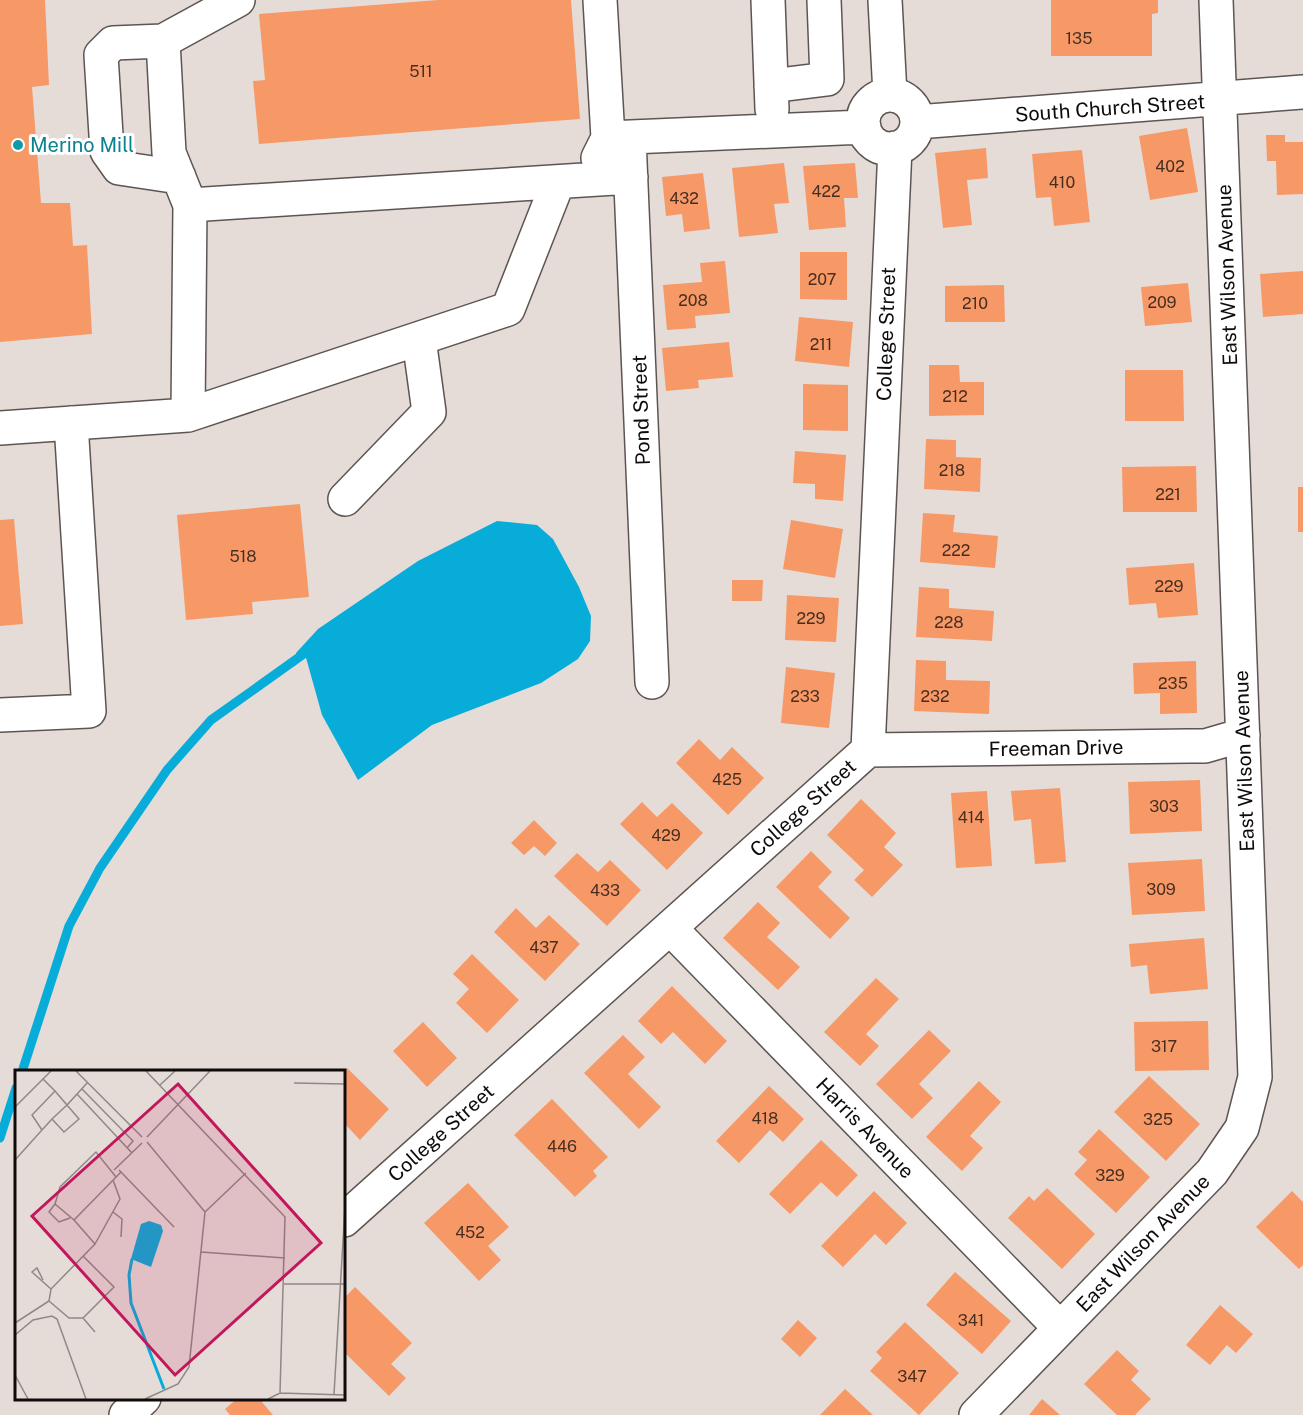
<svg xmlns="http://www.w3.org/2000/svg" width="1303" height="1415" font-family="'Public Sans',sans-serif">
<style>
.water{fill:#08acd8}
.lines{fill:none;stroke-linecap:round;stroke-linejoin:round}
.stream{stroke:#08acd8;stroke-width:9}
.building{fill:#f69967}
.minor-casing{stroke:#5d5552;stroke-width:36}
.minor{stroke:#fff;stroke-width:33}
.culture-dot{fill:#0f9aa8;stroke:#fff;stroke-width:2}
.labels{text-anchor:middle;stroke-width:6;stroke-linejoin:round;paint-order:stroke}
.number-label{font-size:16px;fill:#482e21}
.street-label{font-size:20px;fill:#0e0b0a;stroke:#fff}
.culture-label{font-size:20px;fill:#0d838f;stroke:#fff;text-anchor:start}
.inset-river{fill:none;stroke:#08acd8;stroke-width:3}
.inset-road{fill:none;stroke:#8f8886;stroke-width:1.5}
.view{fill:#c2185b;fill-opacity:0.15;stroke:#c2185b;stroke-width:3}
.inset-edge{fill:none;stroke:#0e0b0a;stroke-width:3}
</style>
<rect width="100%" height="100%" fill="#e5dcd8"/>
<path class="water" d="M497 521 537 525 553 539 579 587 591 616 590 641 578 659 541 683 432 725 358 780 322 715 305 654 295 666 296 653 318 629 418 561Z"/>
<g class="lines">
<path class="stream" d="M22 1072 69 926 100 868 167 770 211 720 305 653
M0 1138 16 1088"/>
</g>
<path class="building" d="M0 0H45L49 85 32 87 41 203H70L73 246 87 245 92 334 0 342Z
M438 0H571L580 119 259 144 253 81 265 80 259 14Z
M1051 0H1158V13L1152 14V56H1051Z
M1187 128 1198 192 1150 200 1139 136Z
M1266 135H1285V142H1303V194L1277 195 1276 161H1267Z
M986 148 988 178 967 180 972 225 943 228 935 153Z
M1082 150 1090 222 1054 226 1051 197 1036 198 1032 154Z
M784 163 789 203 774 204 778 233 739 237 732 168Z
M855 163 858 198H844L846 227 809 230 803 166Z
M703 173 710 229 684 232 682 214 666 216 662 177Z
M800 252H847V300L800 299Z
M725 261 730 313 695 316 696 328 667 330 663 285 702 282 700 263Z
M1303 271V314L1263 317 1260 274Z
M1188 283 1192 322 1145 326 1141 287Z
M1004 285 1005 322H945V286Z
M799 317 853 322 849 367 795 361Z
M729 342 733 377 698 380 699 388 666 391 662 348Z
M929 365H959L960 382H984V415L929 416Z
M1125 370H1183L1184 421H1125Z
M803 384 848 385V431L803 430Z
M926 439 956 440V457L981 458 980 492 924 489Z
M795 451 846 455 843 501 815 499V484L793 483Z
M1196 466 1197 512H1123L1122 467Z
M1298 487H1303V532H1298Z
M300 504 309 597 252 602 253 614 186 620 177 515Z
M923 513 955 515 953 532 998 536 995 568 920 562Z
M14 519 23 624 0 626V520Z
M791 520 843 529 835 578 783 569Z
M1194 563 1198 615 1158 618 1156 603 1129 605 1126 568Z
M732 580H763L762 601H732Z
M919 587 949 589V608L994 611 992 641 916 637Z
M787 595 839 598 836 642 785 640Z
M916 660 946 661V680L990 681 989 714 914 711Z
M1196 661 1197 713 1160 714V693L1134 694 1133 663Z
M786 667 835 673 829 728 781 723Z
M699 739 720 760 732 747 764 778 728 815 676 763Z
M1200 780 1202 831 1130 834 1128 782Z
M1060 788 1066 862 1035 864 1031 819 1014 821 1011 791Z
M987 791 992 866 956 868 951 793Z
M861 799 896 833 884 847 903 865 872 897 854 880 864 870 827 835Z
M642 802 657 817 672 803 703 833 667 870 620 824Z
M534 820 557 843 545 856 534 846 524 855 511 843Z
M811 851 832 872 818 887 850 918 830 939 776 887Z
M577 853 598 872 610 860 641 890 607 926 554 876Z
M1202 859 1205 911 1132 915 1128 863Z
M758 902 780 923 767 937 800 967 778 990 723 938Z
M516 908 536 928 549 915 580 944 545 981 494 932Z
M1204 938 1208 989 1150 994 1147 965 1131 967 1129 944Z
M472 954 519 1000 487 1033 456 1003 469 989 453 974Z
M876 978 899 999 866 1034 879 1046 860 1066 824 1032Z
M672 986 727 1041 705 1064 673 1032 661 1044 638 1021Z
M1208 1021 1209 1070 1135 1071 1134 1022Z
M423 1022 457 1058 427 1087 393 1051Z
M929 1030 951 1051 919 1084 933 1098 912 1119 876 1084Z
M623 1035 645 1057 628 1074 661 1107 639 1129 584 1073Z
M347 1068 389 1109 360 1140 344 1123V1105L347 1102 344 1099V1072Z
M1149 1076 1200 1124 1166 1161 1114 1112Z
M979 1081 1001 1102 970 1136 983 1148 962 1171 926 1137Z
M769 1086 804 1119 783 1142 770 1130 739 1163 716 1141Z
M552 1099 608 1157 593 1171 597 1176 575 1197 514 1135Z
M1099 1129 1150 1177 1116 1213 1074 1174 1087 1160 1078 1152Z
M821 1140 858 1175 837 1197 821 1182 790 1214 769 1194Z
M468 1183 509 1227 488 1246 501 1260 479 1281 424 1223Z
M1047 1188 1095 1234 1062 1269 1008 1218 1029 1196 1034 1201Z
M874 1191 907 1223 886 1245 875 1234 843 1267 821 1246Z
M1292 1191 1303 1202V1265L1299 1269 1256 1227Z
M955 1272 1011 1321 982 1354 926 1305Z
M355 1287 412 1343 391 1364 406 1378 389 1396 344 1352V1298Z
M1220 1305 1253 1334 1236 1353 1227 1345 1210 1365 1186 1345Z
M798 1320 817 1338 800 1357 781 1339Z
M905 1322 959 1373 919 1415 870 1371 882 1358 876 1352Z
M1117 1350 1139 1371 1131 1380 1151 1399 1135 1415H1117L1084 1384Z
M845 1389 873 1415H820Z
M238 1398H266L262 1402 273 1415H230L225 1409Z
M1042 1399 1060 1415H1029Z"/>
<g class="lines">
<defs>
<path id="minor" d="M768 0 772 109
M885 0 890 95
M163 41 113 43 101 55 107 151 119 168 179 177
M771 86 827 79 824 0
M863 122a27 27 0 1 1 54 0a27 27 0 1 1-54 0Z
M917 122 1303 92
M608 138 864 127
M629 138 652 682
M598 158 608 138 600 0
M190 205 169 153 163 41 238 0
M188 415 508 309 558 182
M0 428 188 415 190 205 631 177
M345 499 429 412 419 339
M0 715 89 711 71 423
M868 750 1189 746H1205L1243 735
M670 928 1060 1328
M344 1220 868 750 895 148
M126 1415 144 1398
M976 1415 1212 1172 1242 1128 1255 1077 1216 0"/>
</defs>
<use href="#minor" class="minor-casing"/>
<use href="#minor" class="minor"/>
</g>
<circle class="culture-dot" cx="18" cy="145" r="6"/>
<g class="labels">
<g class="number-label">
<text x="1079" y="44">135</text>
<text x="421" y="77">511</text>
<text x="1170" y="172">402</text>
<text x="1062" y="188">410</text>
<text x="826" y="197">422</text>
<text x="684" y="204">432</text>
<text x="822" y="285">207</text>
<text x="693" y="306">208</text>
<text x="1162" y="308">209</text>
<text x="975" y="309">210</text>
<text x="821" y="350">211</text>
<text x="955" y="402">212</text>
<text x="952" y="476">218</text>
<text x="1168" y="500">221</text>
<text x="956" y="556">222</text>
<text x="243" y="562">518</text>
<text x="1169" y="592">229</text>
<text x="811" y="624">229</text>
<text x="949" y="628">228</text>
<text x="1173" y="689">235</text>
<text x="805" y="702">233</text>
<text x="935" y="702">232</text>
<text x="727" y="785">425</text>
<text x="1164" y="812">303</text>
<text x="971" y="823">414</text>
<text x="666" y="841">429</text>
<text x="1161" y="895">309</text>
<text x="605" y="896">433</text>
<text x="544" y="953">437</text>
<text x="1164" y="1052">317</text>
<text x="765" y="1124">418</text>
<text x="1158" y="1125">325</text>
<text x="562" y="1152">446</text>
<text x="1110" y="1181">329</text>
<text x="470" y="1238">452</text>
<text x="971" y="1326">341</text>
<text x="912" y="1382">347</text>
</g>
<g class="street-label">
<text transform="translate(1110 108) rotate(-4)" y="7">South Church Street</text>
<text transform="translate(1227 275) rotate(-92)" y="7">East Wilson Avenue</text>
<text transform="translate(886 334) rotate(-88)" y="7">College Street</text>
<text transform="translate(641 410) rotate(-92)" y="7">Pond Street</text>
<text transform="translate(1056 748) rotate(-1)" y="7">Freeman Drive</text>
<text transform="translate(1244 761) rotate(-92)" y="7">East Wilson Avenue</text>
<text transform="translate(803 808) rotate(-42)" y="7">College Street</text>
<text transform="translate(865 1128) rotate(46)" y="7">Harris Avenue</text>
<text transform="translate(441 1133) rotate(-42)" y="7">College Street</text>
<text transform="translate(1143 1243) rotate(-46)" y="7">East Wilson Avenue</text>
</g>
<g class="culture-label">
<text x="30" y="152">Merino Mill</text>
</g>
</g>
<g transform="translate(15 1070)">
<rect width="330" height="330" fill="#e5dcd8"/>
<path d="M134 151 146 155 148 161 136 197 116 189 126 154Z" fill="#08acd8"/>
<path class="inset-river" d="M117 189 114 205 116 233 149 319"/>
<path class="inset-road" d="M61 1 127 67M131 1 270 147 265 323M279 13 330 14M145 15 160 1M67 19 118 71 112 78M40 21 52 35 73 12M62 24 117 83M0 37 36 1M27 60 37 49 52 35 64 49 49 62 37 49M132 67 195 1M0 90 27 60 17 45 40 21 28 9M99 100 127 73M104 100 159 157M40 134 34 142 44 152 55 148M98 142 107 149 106 167M190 142 231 103M59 150 40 134 45 117 81 82 101 107M80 174 105 129 98 110M186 182 270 188M28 210 22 198 17 202 36 219M269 214H330M34 231 54 248H68L99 217 68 186M68 248 80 262M0 253 34 231 36 219 80 174 59 150 106 102M0 265 18 250 37 246 42 249 71 329M0 305 13 329M319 324 330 137M130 329 163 314 174 297 190 142 132 72M253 329 265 323 330 325"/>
<path class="view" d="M163 14 306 173 160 305 17 146Z"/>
<rect width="330" height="330" class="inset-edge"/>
</g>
</svg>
